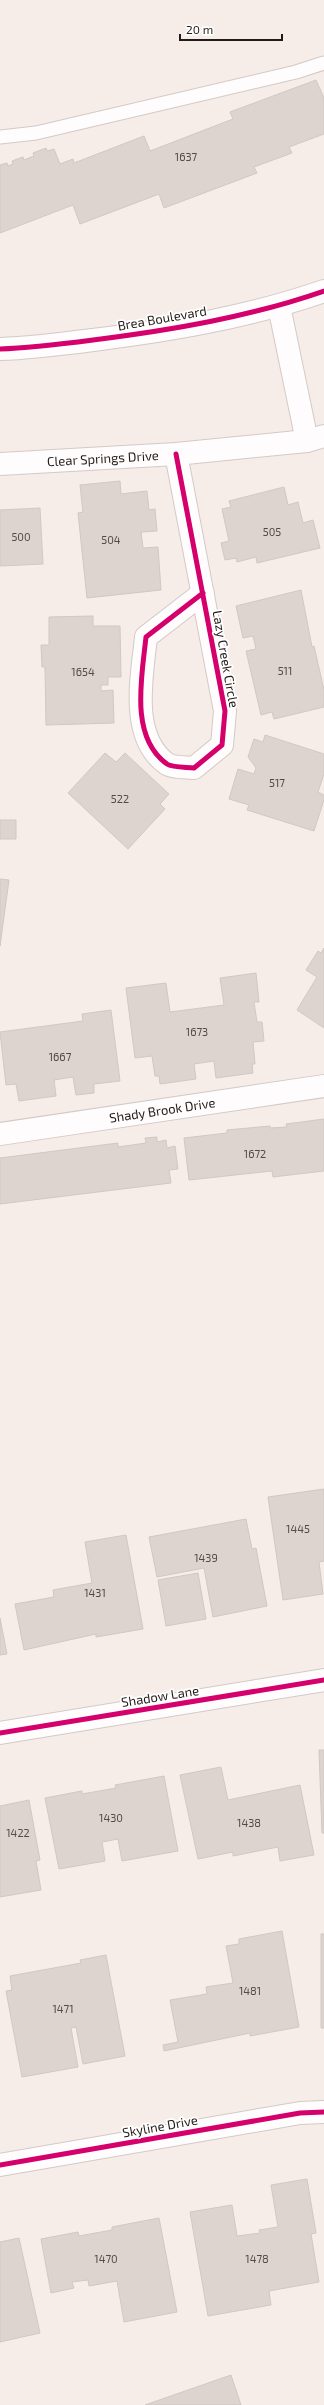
<svg xmlns="http://www.w3.org/2000/svg" width="324" height="2405" font-family="'Exo 2',sans-serif">
<style>
.building{fill:#ddd4d0;stroke:#d0c8c4}
.lines{fill:none;stroke-linecap:round;stroke-linejoin:round}
.service-casing{stroke:#d3cac6;stroke-width:15}
.minor-casing{stroke:#d3cac6;stroke-width:24}
.tertiary-casing{stroke:#d3cac6;stroke-width:24}
.primary-casing{stroke:#d3cac6;stroke-width:24}
.service{stroke:#fefcfc;stroke-width:13}
.minor{stroke:#fefcfc;stroke-width:22}
.tertiary{stroke:#fefcfc;stroke-width:22}
.primary{stroke:#fefcfc;stroke-width:22}
.cycleway-casing{stroke:#fff;stroke-width:8}
.cycleway{stroke:#d6006c;stroke-width:5}
.labels{text-anchor:middle;stroke-width:3.5;stroke-linejoin:round;paint-order:stroke}
.number-label{font-size:11px;fill:#534a47}
.street-label{font-size:13px;fill:#221a17;stroke:#fff}
</style>
<rect width="100%" height="100%" fill="#f6ece8"/>
<path class="building" d="M316 80 324 98V134L289 147 292 153 254 167 257 173 164 208 159 194 80 224 73 205 0 233V165L7 163 8 166 13 164 12 161 23 157 24 160 34 156 33 153 46 148 47 151 54 149 60 164 73 159 74 163 144 136 150 151 233 119 230 112Z
M120 481 121 494 147 491 149 510 155 509 157 531 141 532 143 548 158 547 161 590 87 598 78 513 83 512 80 485Z
M284 487 288 505 298 502 303 523 313 520 320 548 257 563 256 557 237 562 236 558 225 560 221 543 229 541 222 509 231 507 229 501Z
M40 508 43 564 0 566V510Z
M301 590 312 647 314 646 324 690V707L274 719 272 712 261 715 246 651 256 649 253 636 243 638 236 606Z
M93 616V626H120L121 677H108V685H101V691L113 690 114 723 46 725 45 667H42L41 645H49V617Z
M265 735 324 754V774L318 792 324 795V800L314 831 247 810 249 805 229 799 238 769 254 774 256 768 248 757 254 739 263 742Z
M105 753 116 762 125 753 169 794 160 804 165 809 128 849 68 793Z
M0 820H16V839H0Z
M0 879 9 880 0 946Z
M324 948V1028L297 1010 317 977 306 970 318 951 321 953Z
M256 973 259 1002H254L257 1022H262L264 1041 253 1042 255 1064H252L253 1073 216 1078 214 1061 194 1064 196 1079 160 1084 159 1076H155L152 1056 135 1058 126 988 166 983 170 1012 224 1005 220 978Z
M111 1010 120 1081 94 1084V1093L76 1095 73 1077 54 1080 56 1096 19 1101 16 1084 6 1085 0 1032 83 1021 82 1014Z
M324 1119V1171L273 1177 272 1171 189 1180 184 1138 227 1133V1130L270 1126V1128L287 1127 286 1124Z
M157 1137V1142L166 1140 167 1148 175 1146 178 1169 169 1170 171 1183 0 1204V1158L118 1143V1147L146 1143 145 1138Z
M324 1489V1561L319 1562 323 1594 283 1600 268 1497Z
M246 1519 252 1549 256 1548 267 1606 213 1617 204 1568 157 1577 149 1537Z
M126 1535 143 1629 96 1637V1634L24 1650 15 1604 54 1597 53 1590 92 1583 85 1542Z
M198 1573 206 1619 166 1626 158 1580Z
M0 1618 7 1654 0 1655Z
M319 1750H324V1833H322Z
M221 1767 228 1800 300 1785 314 1855 280 1861 278 1847 233 1856V1852L198 1859 180 1775Z
M164 1776 178 1851 122 1861 118 1839 102 1842 105 1861 59 1869 45 1798 82 1791V1794L116 1788 115 1785Z
M29 1800 40 1860 36 1861 41 1890 0 1897V1806Z
M282 1931 299 2027 250 2036V2033L164 2051 163 2045 178 2042 170 2000 207 1994 206 1987 233 1983 226 1946 239 1944V1939Z
M321 1934H324V2028H321Z
M106 1955 125 2056 83 2064 76 2027 71 2028 78 2067 22 2077 6 1991 12 1990 10 1976 81 1963 80 1960Z
M307 2179 316 2233 311 2234 319 2282 269 2291 271 2305 208 2316 190 2212 232 2205 237 2236 260 2233 259 2230 278 2227 271 2185Z
M159 2218 177 2312 124 2322 117 2281 89 2286 88 2280 72 2282 74 2288 51 2293 41 2239 78 2232 79 2236 112 2230V2227Z
M19 2238 40 2333 0 2342V2242Z
M231 2375 241 2405H145Z"/>
<g class="lines">
<defs>
<path id="service" d="M0 137 36 133 296 72 324 63"/>
<g id="minor">
<path d="M279 306 307 441"/>
<path d="M176 454 225 711 222 745 194 768C187 767 173 768 167 764 129 737 142 676 146 637L203 593"/>
<path id="s1" d="M0 464 176 454 307 441 324 436"/>
<path id="s2" d="M0 1134 324 1086"/>
<path d="M0 1733 324 1680"/>
</g>
<path id="tertiary" d="M0 2165 300 2113 324 2112"/>
<path id="primary" d="M0 349C31 348 62 344 93 340 172 330 249 317 324 291"/>
</defs>
<use href="#service" class="service-casing"/>
<use href="#minor" class="minor-casing"/>
<use href="#tertiary" class="tertiary-casing"/>
<use href="#primary" class="primary-casing"/>
<use href="#service" class="service"/>
<use href="#minor" class="minor"/>
<use href="#tertiary" class="tertiary"/>
<use href="#primary" class="primary"/>
<defs>
<path id="cycleway" d="M0 349C31 348 62 344 93 340 172 330 249 317 324 291
M176 454 225 711 222 745 194 768C187 767 173 768 167 764 129 737 142 676 146 637L203 593
M0 1733 324 1680
M0 2165 300 2113 324 2112"/>
</defs>
<use href="#cycleway" class="cycleway-casing"/>
<use href="#cycleway" class="cycleway"/>
</g>
<g class="labels">
<g class="number-label">
<text x="186" y="161">1637</text>
<text x="272" y="536">505</text>
<text x="21" y="541">500</text>
<text x="111" y="544">504</text>
<text x="285" y="675">511</text>
<text x="83" y="676">1654</text>
<text x="277" y="787">517</text>
<text x="120" y="803">522</text>
<text x="197" y="1036">1673</text>
<text x="60" y="1061">1667</text>
<text x="255" y="1158">1672</text>
<text x="298" y="1533">1445</text>
<text x="206" y="1562">1439</text>
<text x="95" y="1597">1431</text>
<text x="111" y="1822">1430</text>
<text x="249" y="1827">1438</text>
<text x="18" y="1837">1422</text>
<text x="250" y="1995">1481</text>
<text x="63" y="2013">1471</text>
<text x="106" y="2263">1470</text>
<text x="257" y="2263">1478</text>
</g>
<g class="street-label">
<text transform="translate(162 318) rotate(-10)" y="5">Brea Boulevard</text>
<text dy="5" stroke="none"><textPath href="#s1" startOffset="103">Clear Springs Drive</textPath></text>
<text transform="translate(226 659) rotate(80)" y="5">Lazy Creek Circle</text>
<text dy="5" stroke="none"><textPath href="#s2" startOffset="164">Shady Brook Drive</textPath></text>
<text transform="translate(160 1696) rotate(-9)" y="5">Shadow Lane</text>
<text transform="translate(160 2126) rotate(-10)" y="5">Skyline Drive</text>
</g>
</g>
<path d="M180 34v6h102v-6" fill="none" stroke="#221a17" stroke-width="2"/>
<text x="186" y="34" font-size="12" fill="#221a17" stroke="#ffffff" stroke-width="3" paint-order="stroke">20 m</text>
</svg>
